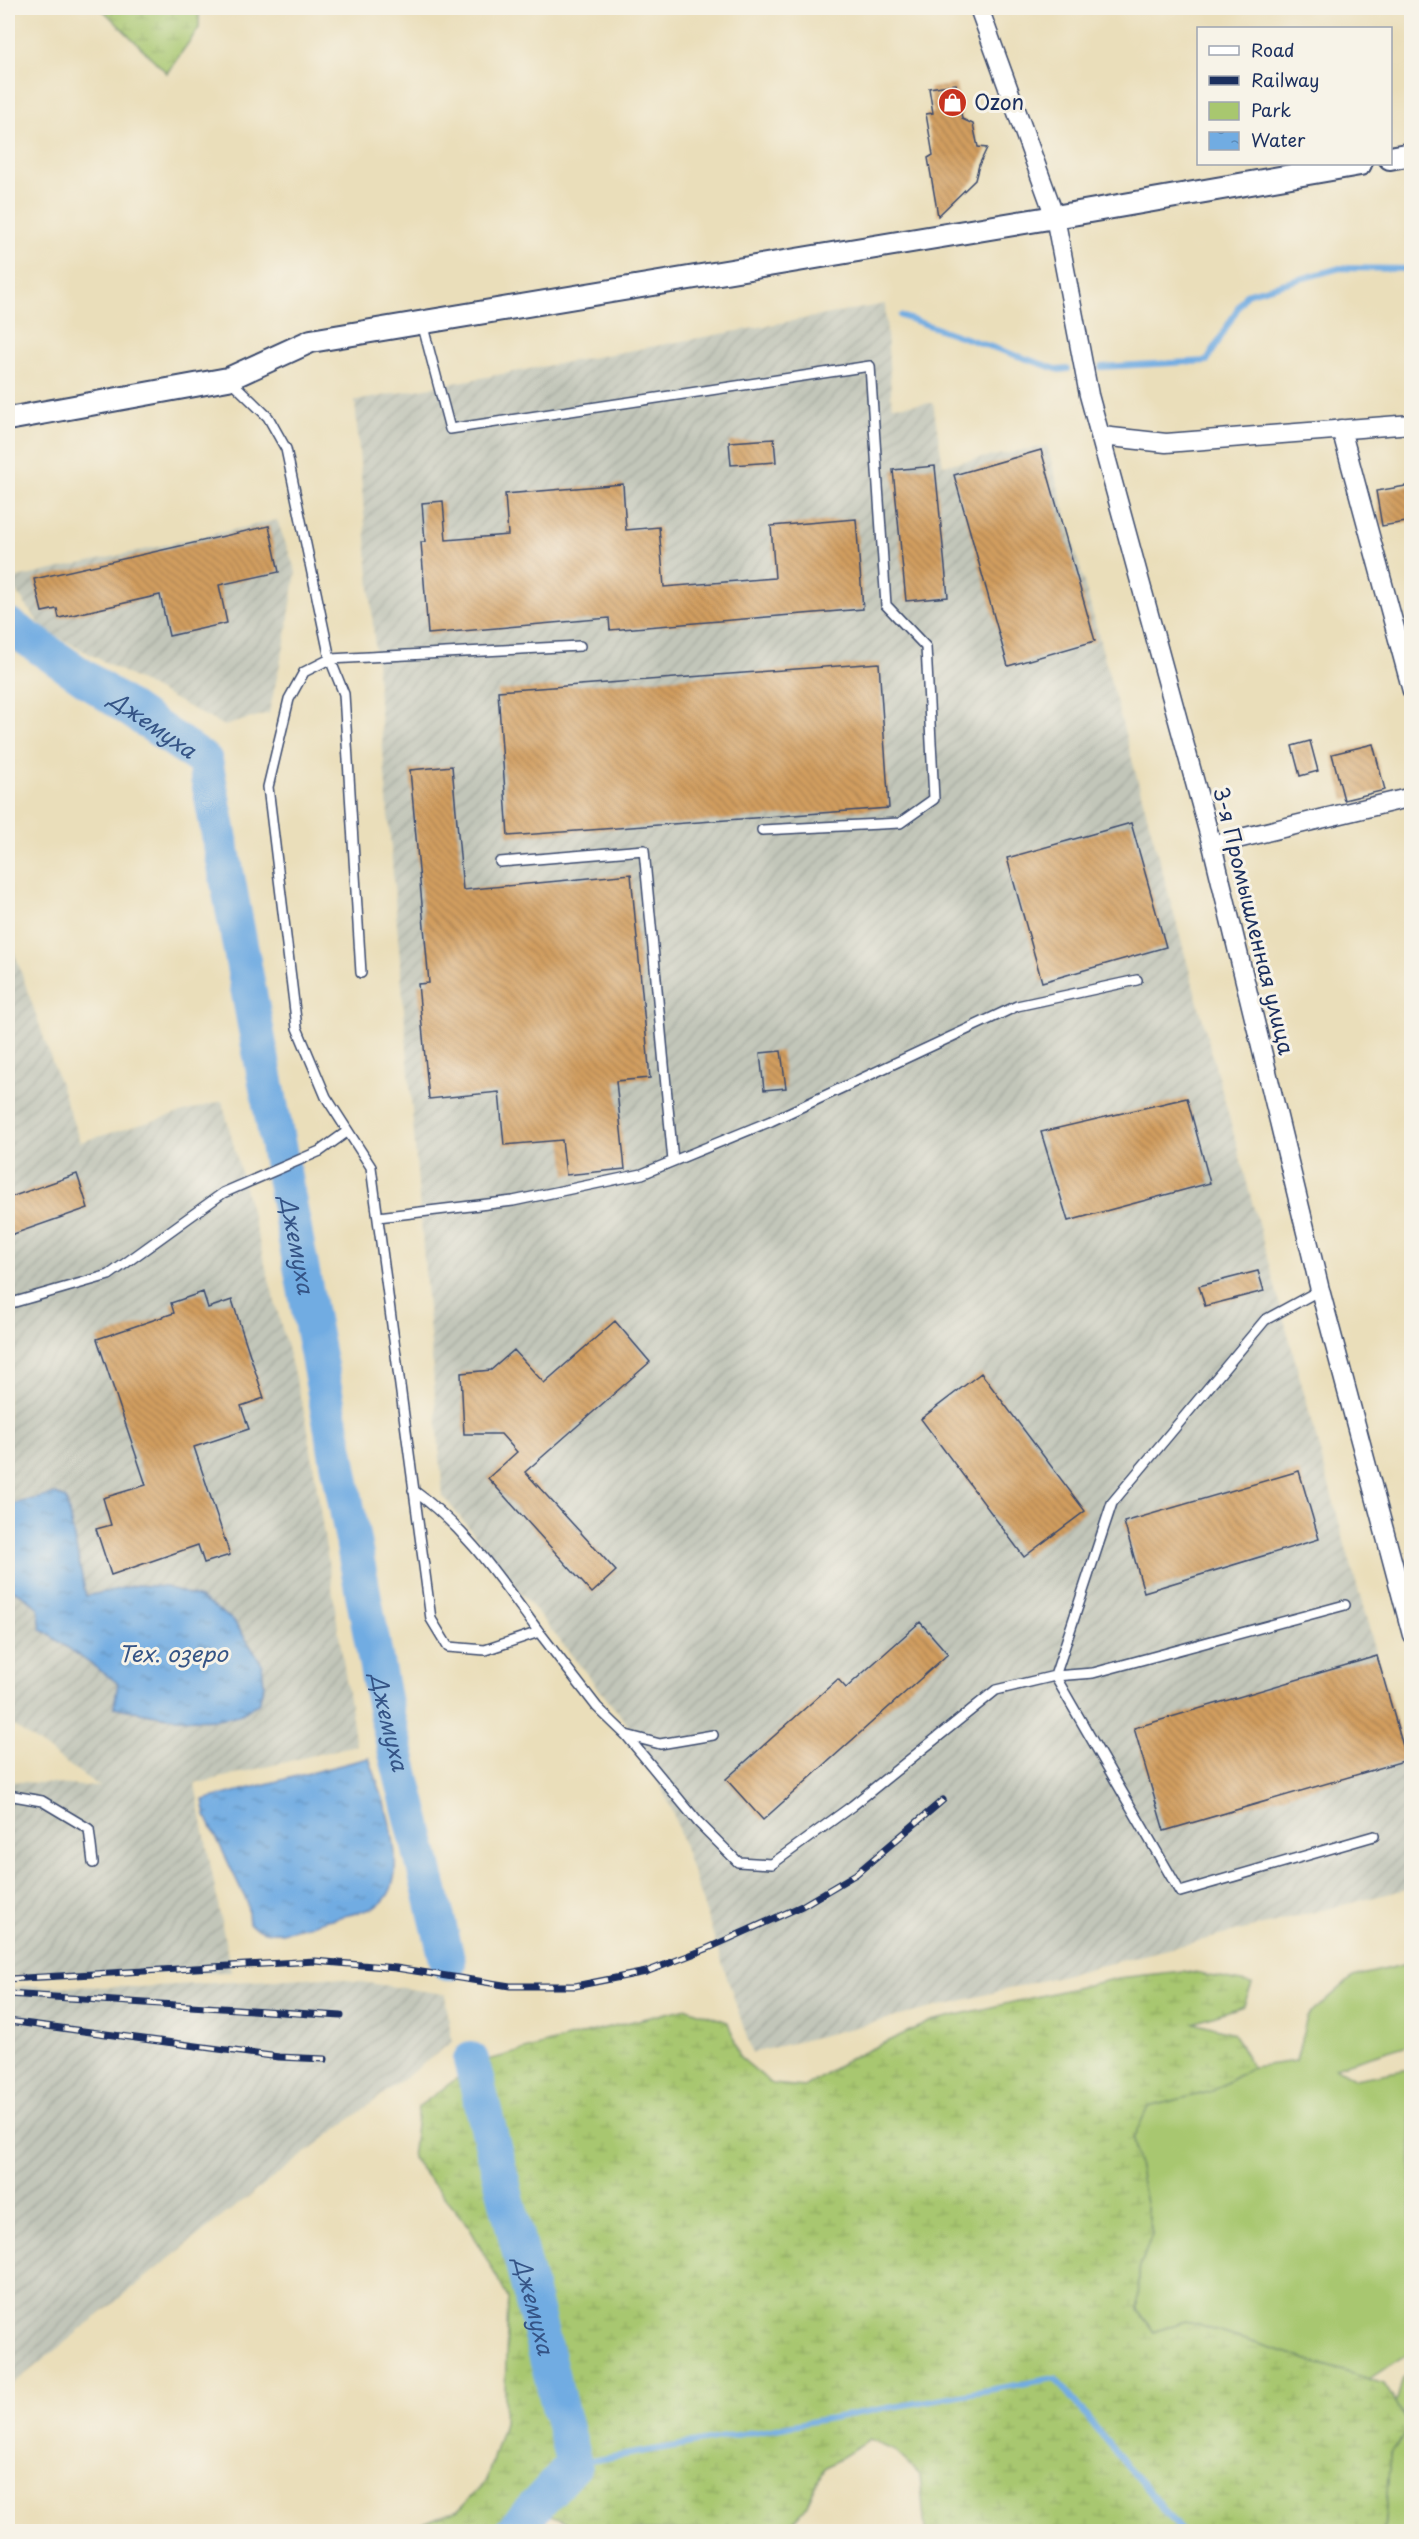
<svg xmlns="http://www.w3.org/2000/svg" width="1419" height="2539" font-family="'Playpen Sans',sans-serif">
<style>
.industrial{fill:url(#industrial-furrows)}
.green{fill:#a8c76f;stroke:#627b66;stroke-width:1.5}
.wetland{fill:url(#wetland-marsh);stroke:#627b66;stroke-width:1.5}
.water{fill:url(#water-ripples);stroke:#466ea0;stroke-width:1.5}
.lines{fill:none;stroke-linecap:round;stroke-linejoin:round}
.stream{stroke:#71ace2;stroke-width:6}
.river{stroke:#71ace2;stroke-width:36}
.building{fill:url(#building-back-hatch)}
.service-casing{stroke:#3a496c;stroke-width:12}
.minor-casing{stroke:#3a496c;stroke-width:21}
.tertiary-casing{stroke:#3a496c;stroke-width:26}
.service{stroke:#fff;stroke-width:9}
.minor{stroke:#fff;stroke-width:18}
.tertiary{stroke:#fff;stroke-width:22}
.rail-casing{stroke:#1b2f5e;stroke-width:7}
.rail{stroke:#f7f3e8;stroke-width:4.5;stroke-dasharray:14;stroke-linecap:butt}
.labels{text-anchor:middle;stroke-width:6;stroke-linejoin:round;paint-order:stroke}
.poi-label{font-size:21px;fill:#1b2f5e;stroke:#f7f3e8;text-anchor:start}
.street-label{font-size:21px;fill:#1b2f5e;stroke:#f7f3e8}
.water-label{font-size:22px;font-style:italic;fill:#355486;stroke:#f7f3e8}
</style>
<defs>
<pattern id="industrial-furrows" width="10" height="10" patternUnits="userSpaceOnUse" patternTransform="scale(1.5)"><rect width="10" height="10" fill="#c2c6b9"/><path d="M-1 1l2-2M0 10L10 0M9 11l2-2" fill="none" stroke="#a6aaa1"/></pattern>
<pattern id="wetland-marsh" width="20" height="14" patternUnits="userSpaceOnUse" patternTransform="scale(1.5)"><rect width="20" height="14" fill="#a8c76f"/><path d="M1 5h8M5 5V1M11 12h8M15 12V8" fill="none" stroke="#90ab63"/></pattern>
<pattern id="water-ripples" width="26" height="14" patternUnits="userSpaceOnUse" patternTransform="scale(1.5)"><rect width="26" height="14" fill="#71ace2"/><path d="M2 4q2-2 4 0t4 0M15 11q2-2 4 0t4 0" fill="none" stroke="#5c8cba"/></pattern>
<pattern id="building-back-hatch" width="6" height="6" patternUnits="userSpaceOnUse" patternTransform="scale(1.5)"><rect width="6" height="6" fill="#d29e5f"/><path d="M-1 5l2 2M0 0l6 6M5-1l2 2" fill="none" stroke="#aa8152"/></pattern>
</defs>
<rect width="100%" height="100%" fill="#f7f3e8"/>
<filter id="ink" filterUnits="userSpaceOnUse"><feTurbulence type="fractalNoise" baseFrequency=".0167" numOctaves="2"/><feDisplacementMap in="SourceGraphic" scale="12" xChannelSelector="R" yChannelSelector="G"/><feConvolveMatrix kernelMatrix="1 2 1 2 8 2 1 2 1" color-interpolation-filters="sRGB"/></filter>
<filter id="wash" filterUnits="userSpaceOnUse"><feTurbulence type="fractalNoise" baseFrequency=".008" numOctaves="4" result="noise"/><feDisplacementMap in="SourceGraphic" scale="24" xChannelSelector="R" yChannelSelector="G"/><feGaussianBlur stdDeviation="1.35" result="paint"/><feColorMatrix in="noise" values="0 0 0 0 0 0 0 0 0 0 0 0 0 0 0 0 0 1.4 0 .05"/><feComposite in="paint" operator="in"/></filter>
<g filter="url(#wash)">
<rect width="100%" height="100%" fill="#eadeba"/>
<path class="industrial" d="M885 304 892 406 933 403 943 465 1047 446 1345 1544 1411 1773V1888L752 2053 671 1807 632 1730 443 1496 355 401Z
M277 520 296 572 285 642 269 713 224 726 43 629 8 580Z
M8 934 80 1142 222 1101 307 1423 356 1745 195 1784 231 1972 8 1976V1781L100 1787 8 1722Z
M326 1977 445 1994 452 2042 211 2225 8 2388V1989L24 1986 138 1987Z"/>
<path class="green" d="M1411 1963V2044L1335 2067 1355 2079 1409 2069 1411 2079V2351L1369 2379 1185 2321 1154 2332 1138 2310 1139 2270 1152 2234 1133 2139 1148 2106 1212 2091 1253 2067 1296 2061 1307 2017 1353 1977Z
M1411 2372V2531L1384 2532 1390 2454 1411 2426 1396 2403 1403 2378Z"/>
<path class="wetland" d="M101 8H199V28L167 73Z
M1183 1971 1252 1984 1244 2006 1194 2022 1233 2033 1253 2067 1212 2091 1148 2107 1133 2139 1152 2234 1139 2270 1138 2310 1154 2332 1185 2321 1384 2384 1411 2426 1390 2454 1384 2531H925L920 2475 895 2451 870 2440 824 2468 806 2507 786 2530 586 2531 534 2509 531 2531H402L458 2510 486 2481 504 2423 508 2298 469 2227 412 2158 418 2107 478 2063 601 2029 687 2008 728 2022 740 2057 772 2084 804 2087 847 2060 931 2021 1118 1978Z"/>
<path class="water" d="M56 1494 66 1499 86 1596 137 1585 166 1587 200 1598 234 1621 262 1664 264 1685 258 1704C251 1707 244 1712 237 1715 204 1726 147 1714 114 1707L118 1683 41 1629 38 1607 21 1594 8 1588V1505Z
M369 1758C381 1792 417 1881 377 1906 367 1912 333 1918 320 1922 294 1929 274 1940 249 1924L247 1902 206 1816 203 1800Z"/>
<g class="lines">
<path class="stream" d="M901 316 1059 370 1068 369
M1101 367 1207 361 1246 294 1340 268 1412 269
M574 2464 1055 2378 1182 2532"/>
<g class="river">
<path id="s1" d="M8 625 205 761 384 1704 448 1963"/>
<path id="s2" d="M471 2060 574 2464 512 2532"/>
</g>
</g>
<g id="blocks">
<path class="building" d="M956 84 962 119 973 124 978 147 987 148 979 165 975 180 938 216 928 158 933 155 926 114 933 113 929 88Z
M774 439 776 462 731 465 729 442Z
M1041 450 1095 641 1008 666 954 475Z
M935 466 948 597 906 601 893 470Z
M623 484 626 530 659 527 664 587 775 578 771 526 856 519 863 609 610 630 609 618 428 634 421 542H425L422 503 443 501 446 540 508 535 505 494Z
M1412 485V521L1382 526 1376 491Z
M269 526 279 572 219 585 227 623 169 636 160 595 59 618 57 609 42 612 34 579Z
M879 663 889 808 508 836 498 691Z
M1310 741 1318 771 1300 776 1292 746Z
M1373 744 1385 790 1344 800 1332 754Z
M452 766 463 890 631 874 650 1078 616 1081 625 1169 566 1175 562 1140 504 1145 499 1092 429 1099 418 984 429 983 410 770Z
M1131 823 1166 947 1042 982 1007 858Z
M781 1051 786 1088 764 1090 760 1053Z
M1187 1098 1210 1183 1068 1221 1041 1132Z
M77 1174 88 1208 8 1236V1198Z
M1258 1271 1264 1291 1205 1306 1199 1286Z
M203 1292 208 1308 232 1300 264 1398 241 1406 249 1429 194 1447 230 1555 204 1563 198 1545 111 1575 96 1529 111 1525 103 1498 146 1485 97 1339 174 1313 171 1303Z
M615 1321 650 1362 525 1472 616 1571 592 1593 488 1478 517 1452 501 1434H464L461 1373 491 1370 514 1350 544 1383Z
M981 1373 1085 1511 1024 1557 921 1419Z
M1299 1471 1319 1539 1144 1592 1124 1522Z
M920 1622 948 1654 763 1820 726 1779 838 1679 846 1688Z
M1377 1656 1407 1760 1164 1831 1134 1728Z"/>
</g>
</g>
<g filter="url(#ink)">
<use href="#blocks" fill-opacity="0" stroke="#3a496c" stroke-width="1.5"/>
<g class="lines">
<defs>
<path id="service" d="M422 323 450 429 870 366 886 605 926 647 934 799 900 823 762 830
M230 380 268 417 286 449 330 659 304 672 289 699 268 787 297 1028 326 1097 371 1167 431 1619 448 1647 485 1650 539 1632 597 1707 626 1735 660 1744 713 1735
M500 862 644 850 673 1161
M361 973 344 694 330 659 580 646
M378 1217 513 1201 642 1174 771 1121 1017 1006 1137 980
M1320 1290 1265 1320 1112 1503 1055 1676 1180 1892 1374 1836
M8 1304 109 1275 223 1193 320 1151 348 1131
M413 1490C468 1530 499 1578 539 1632
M626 1735 698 1822 738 1862 772 1864 852 1806 996 1690 1055 1676 1093 1673 1345 1605
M8 1795 42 1801 89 1829 93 1863"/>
<path id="minor" d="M979 8 1055 217 1089 395 1212 845 1320 1290 1412 1635
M1341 429 1412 691
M1102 436 1166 443 1412 424
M1212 845 1412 797"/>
<path id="tertiary" d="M1390 158 1412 154
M8 419 228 379 311 341 1055 217 1360 164"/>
</defs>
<use href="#service" class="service-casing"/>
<use href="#minor" class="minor-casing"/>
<use href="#tertiary" class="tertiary-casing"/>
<use href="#service" class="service"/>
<use href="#minor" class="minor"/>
<use href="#tertiary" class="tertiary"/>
<defs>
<path id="rail" d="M8 1979 315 1961 396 1968 510 1986H575L646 1972 706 1949 802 1906 856 1874 943 1800
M8 1994 341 2016
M8 2021 279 2057 325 2059"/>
</defs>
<use href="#rail" class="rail-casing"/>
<use href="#rail" class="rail"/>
</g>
</g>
<defs>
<symbol id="shop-disc" viewBox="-11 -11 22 22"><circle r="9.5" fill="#c8321e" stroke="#f7f3e8"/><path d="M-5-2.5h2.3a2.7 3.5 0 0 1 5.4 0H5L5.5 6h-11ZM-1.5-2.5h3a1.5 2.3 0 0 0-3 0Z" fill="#fff"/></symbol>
</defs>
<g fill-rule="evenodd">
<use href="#shop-disc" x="936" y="86" width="33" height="33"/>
</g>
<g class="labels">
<g class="poi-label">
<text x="974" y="110">Ozon</text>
</g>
<g class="street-label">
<text transform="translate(1253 921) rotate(76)" y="7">3-я Промышленная улица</text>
</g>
<g class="water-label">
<text dy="8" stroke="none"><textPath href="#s1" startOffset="176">Джемуха</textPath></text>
<text dy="8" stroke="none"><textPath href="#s1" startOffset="732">Джемуха</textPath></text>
<text x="173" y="1662">Тех. озеро</text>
<text dy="8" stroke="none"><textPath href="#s1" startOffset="1218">Джемуха</textPath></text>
<text dy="8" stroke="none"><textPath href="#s2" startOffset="254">Джемуха</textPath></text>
</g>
</g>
<rect width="1419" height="2539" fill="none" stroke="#f7f3e8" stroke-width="30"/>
<rect x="1197" y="27" width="195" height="138" fill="#f7f3e8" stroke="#9fa5b1" stroke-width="1.5"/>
<rect x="1209" y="46" width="30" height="9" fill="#ffffff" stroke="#9fa5b1" stroke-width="1.5"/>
<text x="1251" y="57" font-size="18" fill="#1b2f5e">Road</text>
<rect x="1209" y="76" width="30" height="9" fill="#1b2f5e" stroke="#9fa5b1" stroke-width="1.5"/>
<text x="1251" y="87" font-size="18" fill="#1b2f5e">Railway</text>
<rect x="1209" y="102" width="30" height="18" fill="#a8c76f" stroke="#9fa5b1" stroke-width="1.5"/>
<text x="1251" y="117" font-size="18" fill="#1b2f5e">Park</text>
<rect x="1209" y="132" width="30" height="18" fill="url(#water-ripples)" stroke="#9fa5b1" stroke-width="1.5"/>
<text x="1251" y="147" font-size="18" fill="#1b2f5e">Water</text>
</svg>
